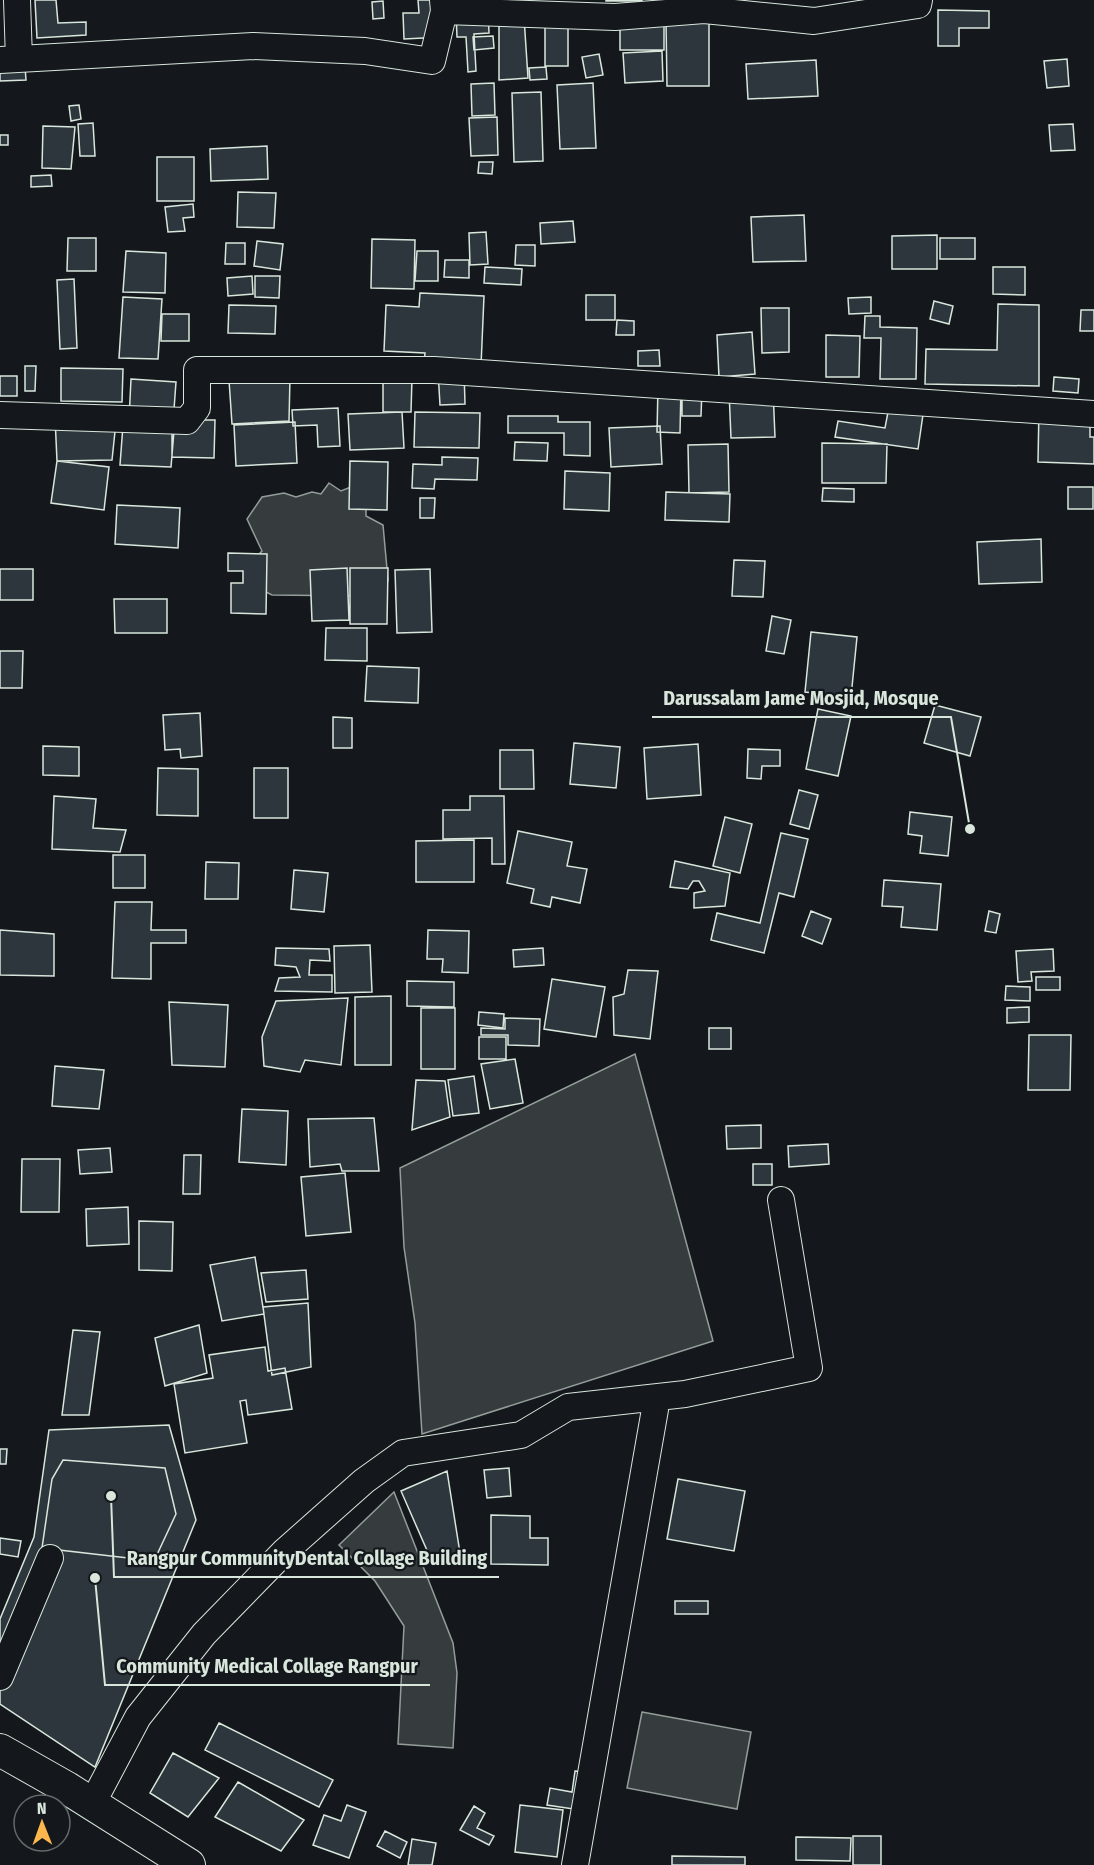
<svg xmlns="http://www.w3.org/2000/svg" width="1094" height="1865" font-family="'Fira Sans Condensed',sans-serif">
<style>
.water{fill:#363b3e;stroke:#939e99;stroke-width:1.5}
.building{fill:#2c363c;stroke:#d8e6dc;stroke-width:1.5}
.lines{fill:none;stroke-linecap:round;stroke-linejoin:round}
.minor-casing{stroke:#d8e6dc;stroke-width:28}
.major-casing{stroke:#d8e6dc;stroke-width:34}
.minor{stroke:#14181c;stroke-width:26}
.major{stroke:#14181c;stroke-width:32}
.leader{fill:none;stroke:#d8e6dc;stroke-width:2}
.callout-dot{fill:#d8e6dc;stroke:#14181c;stroke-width:2}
.callout-label{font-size:20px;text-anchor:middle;font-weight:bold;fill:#d8e6dc;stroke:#14181c;stroke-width:4.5;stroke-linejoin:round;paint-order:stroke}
</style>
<rect width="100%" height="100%" fill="#14181c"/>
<path class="water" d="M329 483 341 491 356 485 366 504V516L383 525 388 580 385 592 361 596 272 595 262 590 256 557 262 551 247 519 262 497 284 493 296 497 312 492 321 494Z
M635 1054 713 1341 422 1434 415 1323 404 1247 400 1168Z
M394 1492 453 1643 457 1673 453 1748 398 1744 404 1626 375 1581 339 1545Z
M642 1712 751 1732 737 1809 627 1788Z"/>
<path class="building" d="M35 0H56L58 23 86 22V35L37 38Z
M418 0H442L443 37 404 39 403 13H419Z
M606 0H642V1H606Z
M383 1 384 18 373 19 372 2Z
M488 10 489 33 474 34 476 71 468 72 466 37H457L456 13Z
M938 10 989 11V28H959V46H938Z
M524 17 528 78 499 80V19Z
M620 18H664V50H620Z
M545 19H568V66H545Z
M666 21H709V86H667Z
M493 36 494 48 474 50 473 37Z
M662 51 663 81 625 83 623 53Z
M24 53 26 80 0 81V54Z
M599 54 603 75 586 78 582 57Z
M1067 59 1069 86 1047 88 1044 61Z
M816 60 818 96 748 99 746 64Z
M546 67 547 79 530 80 529 68Z
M494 83 495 115 472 116 471 84Z
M593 83 596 148 560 149 557 85Z
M541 92 543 161 514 162 512 93Z
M79 105 81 119 71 121 69 106Z
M497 117 498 155 471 156 469 118Z
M93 123 95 156H80L78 124Z
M1073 124 1075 150 1051 151 1049 125Z
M43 126 75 127 71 169 42 168Z
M0 135H8V145H0Z
M267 146 268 179 211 181 210 149Z
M157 157H194V201H157Z
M479 162H493L492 174 478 173Z
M51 175 52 186 31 187V176Z
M238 192 276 193 274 228 237 227Z
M193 204 194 217 183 218 185 231 168 232 165 207Z
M804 215 806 261 753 262 751 217Z
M573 221 575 242 541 244 540 223Z
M486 232 488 264 470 265 469 233Z
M937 235V269H892V236Z
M68 238H96V271H67Z
M940 238H975V259H940Z
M372 239 415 240 414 289 371 288Z
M257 241 283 244 280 270 254 266Z
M226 243H245V264H225Z
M516 245H535V266L515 265Z
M126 251 166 253 165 293 123 292Z
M417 251H438V281H415Z
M445 260H469V278L444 277Z
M485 267 522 269 521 285 484 283Z
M993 267H1025V295L993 294Z
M252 276 253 294 228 296 227 278Z
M255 276H280L279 298 255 297Z
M74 279 77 348 60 349 57 280Z
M420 293 484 296 481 366 424 363 425 353 384 351 386 305 419 307Z
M586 295H615V320H586Z
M123 297 162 299 158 359 119 358Z
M871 297V313L849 314 848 298Z
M934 301 953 306 949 324 930 319Z
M998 304 1039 305V386L925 384 926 349 997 350Z
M229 305 276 306 275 334 228 333Z
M761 308H789V352L762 353Z
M1081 310H1094V331H1080Z
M162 314H189V341H161Z
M865 316H880V327L917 328 916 379H880L881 338H864Z
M617 320 634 321V335H616Z
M752 332 755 374 719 377 717 335Z
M826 335 860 336 859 377H826Z
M659 350 660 366H638V351Z
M25 366H36L35 391H25Z
M61 368 123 369 122 402 61 401Z
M464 370 465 404 440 405 438 371Z
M0 376H17V396H0Z
M290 377 289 421 232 424 229 380Z
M1054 377 1079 379 1078 393 1053 391Z
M383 378H412L411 412H383Z
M131 379 176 382 173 423 129 420Z
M658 387H681L680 433 657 432Z
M682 389H702L701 416H682Z
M773 390 775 437 731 438 729 391Z
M926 394 918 449 835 437 838 421 885 428 888 412Z
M338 408 340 446 318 447 317 425 293 426 292 410Z
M1039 408 1090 409V437H1094V464L1038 462Z
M402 412 404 448 350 450 348 414Z
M415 412 480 413 479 448 414 447Z
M508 416H558V422H590V456L564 455V433H508Z
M55 417 116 422 112 460 57 461Z
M172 420H215L214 458 172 457Z
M295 422 297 463 236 466 234 425Z
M123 425 174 431 171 467 120 465Z
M660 426 662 464 611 467 609 428Z
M515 442 548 443 547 461 514 460Z
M822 443 887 444 886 483H822Z
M728 444 729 492 689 493 688 445Z
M442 457 478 458 477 480 435 479 434 489 412 488 413 464 442 465Z
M57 461 109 467 104 510 51 503Z
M350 461 388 462 387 510 349 509Z
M565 471 610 473 609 511 564 509Z
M1068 487H1093V509H1068Z
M823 488 854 489V502L822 501Z
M666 492 730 494 729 522 665 520Z
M420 498H435L434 518H420Z
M117 505 180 508 178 548 115 544Z
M1041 539 1042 582 979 584 977 542Z
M228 553 267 554 266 614 231 613V583H243V571H228Z
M734 560 765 561 763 597 732 596Z
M347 568 349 620 312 621 310 570Z
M350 568H388L387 624H350Z
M0 569H33V600H0Z
M430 569 432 632 397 633 395 570Z
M114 599H167V633H115Z
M772 616 791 620 784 654 766 651Z
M326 628H367V661L325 660Z
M811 632 857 637 851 697 805 692Z
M0 651H23L22 688H0Z
M367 666 419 668 418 703 365 701Z
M935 705 981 717 970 756 924 743Z
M818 709 851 716 838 776 806 769Z
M200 713 202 756 181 758 180 749 165 750 163 715Z
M333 717 352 718V748H333Z
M574 743 620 747 616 788 570 784Z
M698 744 701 795 647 799 644 748Z
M43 746 79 747V776L43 775Z
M748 749 780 750V766H762L761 779 747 778Z
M500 750H533L534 789H500Z
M158 768 198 769V816L157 815Z
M254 768H288V818H254Z
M799 790 818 795 809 829 790 824Z
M54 796 96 799 93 828 126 830 120 852 52 849Z
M470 796H504L505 864H492V838L443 839V810H470Z
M910 812 952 817 948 856 920 853 922 836 908 834Z
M725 817 752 824 740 873 713 866Z
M518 831 572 842 567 866 587 869 580 903 552 897 550 907 531 903 534 889 507 883Z
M781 833 808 839 794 897 779 893 764 953 711 940 717 913 760 923Z
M474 840V882H416V841Z
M113 855H145V888H113Z
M675 861 730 873 725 906 694 908V893L705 891 699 881H693L688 889 670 887Z
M206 862 239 863 238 899H205Z
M294 870 328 873 324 912 291 909Z
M884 880 941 884 937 930 901 927 903 907 882 906Z
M115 902H152L151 930H186V943H151V979L112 978Z
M811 911 831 919 822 944 802 936Z
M989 911 1000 914 996 933 985 931Z
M0 930 54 934V976L0 975Z
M428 930 469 931 468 973 442 972 443 959H427Z
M370 945 372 992 335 993 334 946Z
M276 948 329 949 330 961 310 960 309 975H332V992L275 991 279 978 300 977 296 967 275 965Z
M543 948 544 965 514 967 513 950Z
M1053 949 1054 971 1031 972 1032 981 1018 982 1016 951Z
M628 970 658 971 650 1039 614 1035 613 997 624 994Z
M1036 977H1060V990H1036Z
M552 979 605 987 596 1037 544 1029Z
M407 981 454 982V1007L407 1006Z
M1006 986 1030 987V1001L1005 1000Z
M391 996V1065H355V997Z
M348 998 341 1065 305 1060 300 1072 264 1066 262 1037 276 1001Z
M169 1002 228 1005 225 1067 172 1065Z
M1029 1007V1022L1007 1023V1008Z
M421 1008H455V1069H421Z
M479 1012 504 1014 503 1028 478 1025Z
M505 1018 540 1019 539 1046 508 1045V1035H481V1028L505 1029Z
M709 1028H731V1049H709Z
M1029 1035H1071L1070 1090H1028Z
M479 1037H506V1059H479Z
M515 1059 523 1103 490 1109 481 1064Z
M55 1066 104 1070 99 1109 52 1106Z
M474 1076 479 1113 453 1116 448 1080Z
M416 1080 445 1081 450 1117 412 1130Z
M242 1109 288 1111 286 1165 239 1162Z
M374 1118 379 1171H342L340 1164 310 1167 308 1119Z
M761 1125V1148L727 1149 726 1126Z
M828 1144 829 1164 789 1167 788 1146Z
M110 1148 112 1172 80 1174 78 1150Z
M184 1155H201L200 1194H183Z
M22 1159H60L59 1212H21Z
M753 1164H772V1185H753Z
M345 1173 351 1232 306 1236 301 1177Z
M128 1207 129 1244 87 1246 86 1209Z
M139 1221 173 1222 172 1271 139 1270Z
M255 1257 264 1314 222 1321 210 1265Z
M306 1270 308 1299 266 1302 261 1273Z
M308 1303 311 1367 272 1375 263 1307Z
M199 1325 207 1373 165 1386 155 1338Z
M73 1330 100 1332 89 1415H62Z
M265 1347 268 1371 285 1368 292 1409 248 1415 246 1400 240 1401 247 1443 185 1453 174 1384 213 1378 209 1355Z
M169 1425 196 1520 95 1767 0 1704V1619L34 1537 49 1430Z
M0 1449H7L6 1464H0Z
M63 1460 165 1468 176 1514 154 1561 42 1548 52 1479Z
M509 1468 511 1496 487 1498 484 1470Z
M447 1471 460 1553 433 1564 401 1491Z
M678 1479 745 1491 734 1551 667 1539Z
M491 1515 530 1516V1538H548V1565L491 1564Z
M0 1538 21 1541 18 1557 0 1554Z
M675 1601H708V1614H675Z
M219 1723 333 1780 319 1807 205 1750Z
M173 1753 219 1778 188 1817 150 1793Z
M575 1771 585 1772 580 1810 547 1805 550 1788 572 1792Z
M238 1782 304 1820 281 1851 215 1817Z
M347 1805 366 1812 349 1858 313 1845 324 1815 341 1821Z
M520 1805 563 1810 557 1857 515 1852Z
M474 1806 485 1813 477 1828 494 1836 489 1845 460 1830Z
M385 1831 407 1842 400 1858 377 1846Z
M853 1836H881V1865H853Z
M796 1837 851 1838 850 1861 796 1860Z
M412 1839 436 1843 432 1865H408Z
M672 1856 745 1857V1865H672Z"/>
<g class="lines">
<defs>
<path id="minor" d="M17 0 19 59
M444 11 615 17 704 10 814 21 918 5 919 0
M0 60 253 46 365 51 432 61 444 11 443 0
M0 415 187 421 197 408V370H434L1094 414
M0 1677 50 1558
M92 1804 138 1717 204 1634 284 1552 364 1481 403 1453 521 1435 568 1407 685 1394 809 1368 781 1200
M575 1865 657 1398"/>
<path id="major" d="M0 1750 67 1788 189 1865"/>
</defs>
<use href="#minor" class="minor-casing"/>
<use href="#major" class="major-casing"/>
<use href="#minor" class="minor"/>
<use href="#major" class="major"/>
</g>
<path class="leader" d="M970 829L951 717H652M111 1496L114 1577H499M95 1578L105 1685H430"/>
<g class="callout-dot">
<circle cx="970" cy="829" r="6"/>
<circle cx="111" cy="1496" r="6"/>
<circle cx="95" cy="1578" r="6"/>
</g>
<g class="callout-label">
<text x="801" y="705">Darussalam Jame Mosjid, Mosque</text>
<text x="307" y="1565">Rangpur CommunityDental Collage Building</text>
<text x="267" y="1673">Community Medical Collage Rangpur</text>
</g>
<g transform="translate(42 1823) rotate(359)"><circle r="28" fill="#14181c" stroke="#626a69" stroke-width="1.5"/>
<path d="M0-4.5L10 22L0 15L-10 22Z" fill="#ffb74d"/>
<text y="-9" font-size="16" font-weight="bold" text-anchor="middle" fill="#d8e6dc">N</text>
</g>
</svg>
